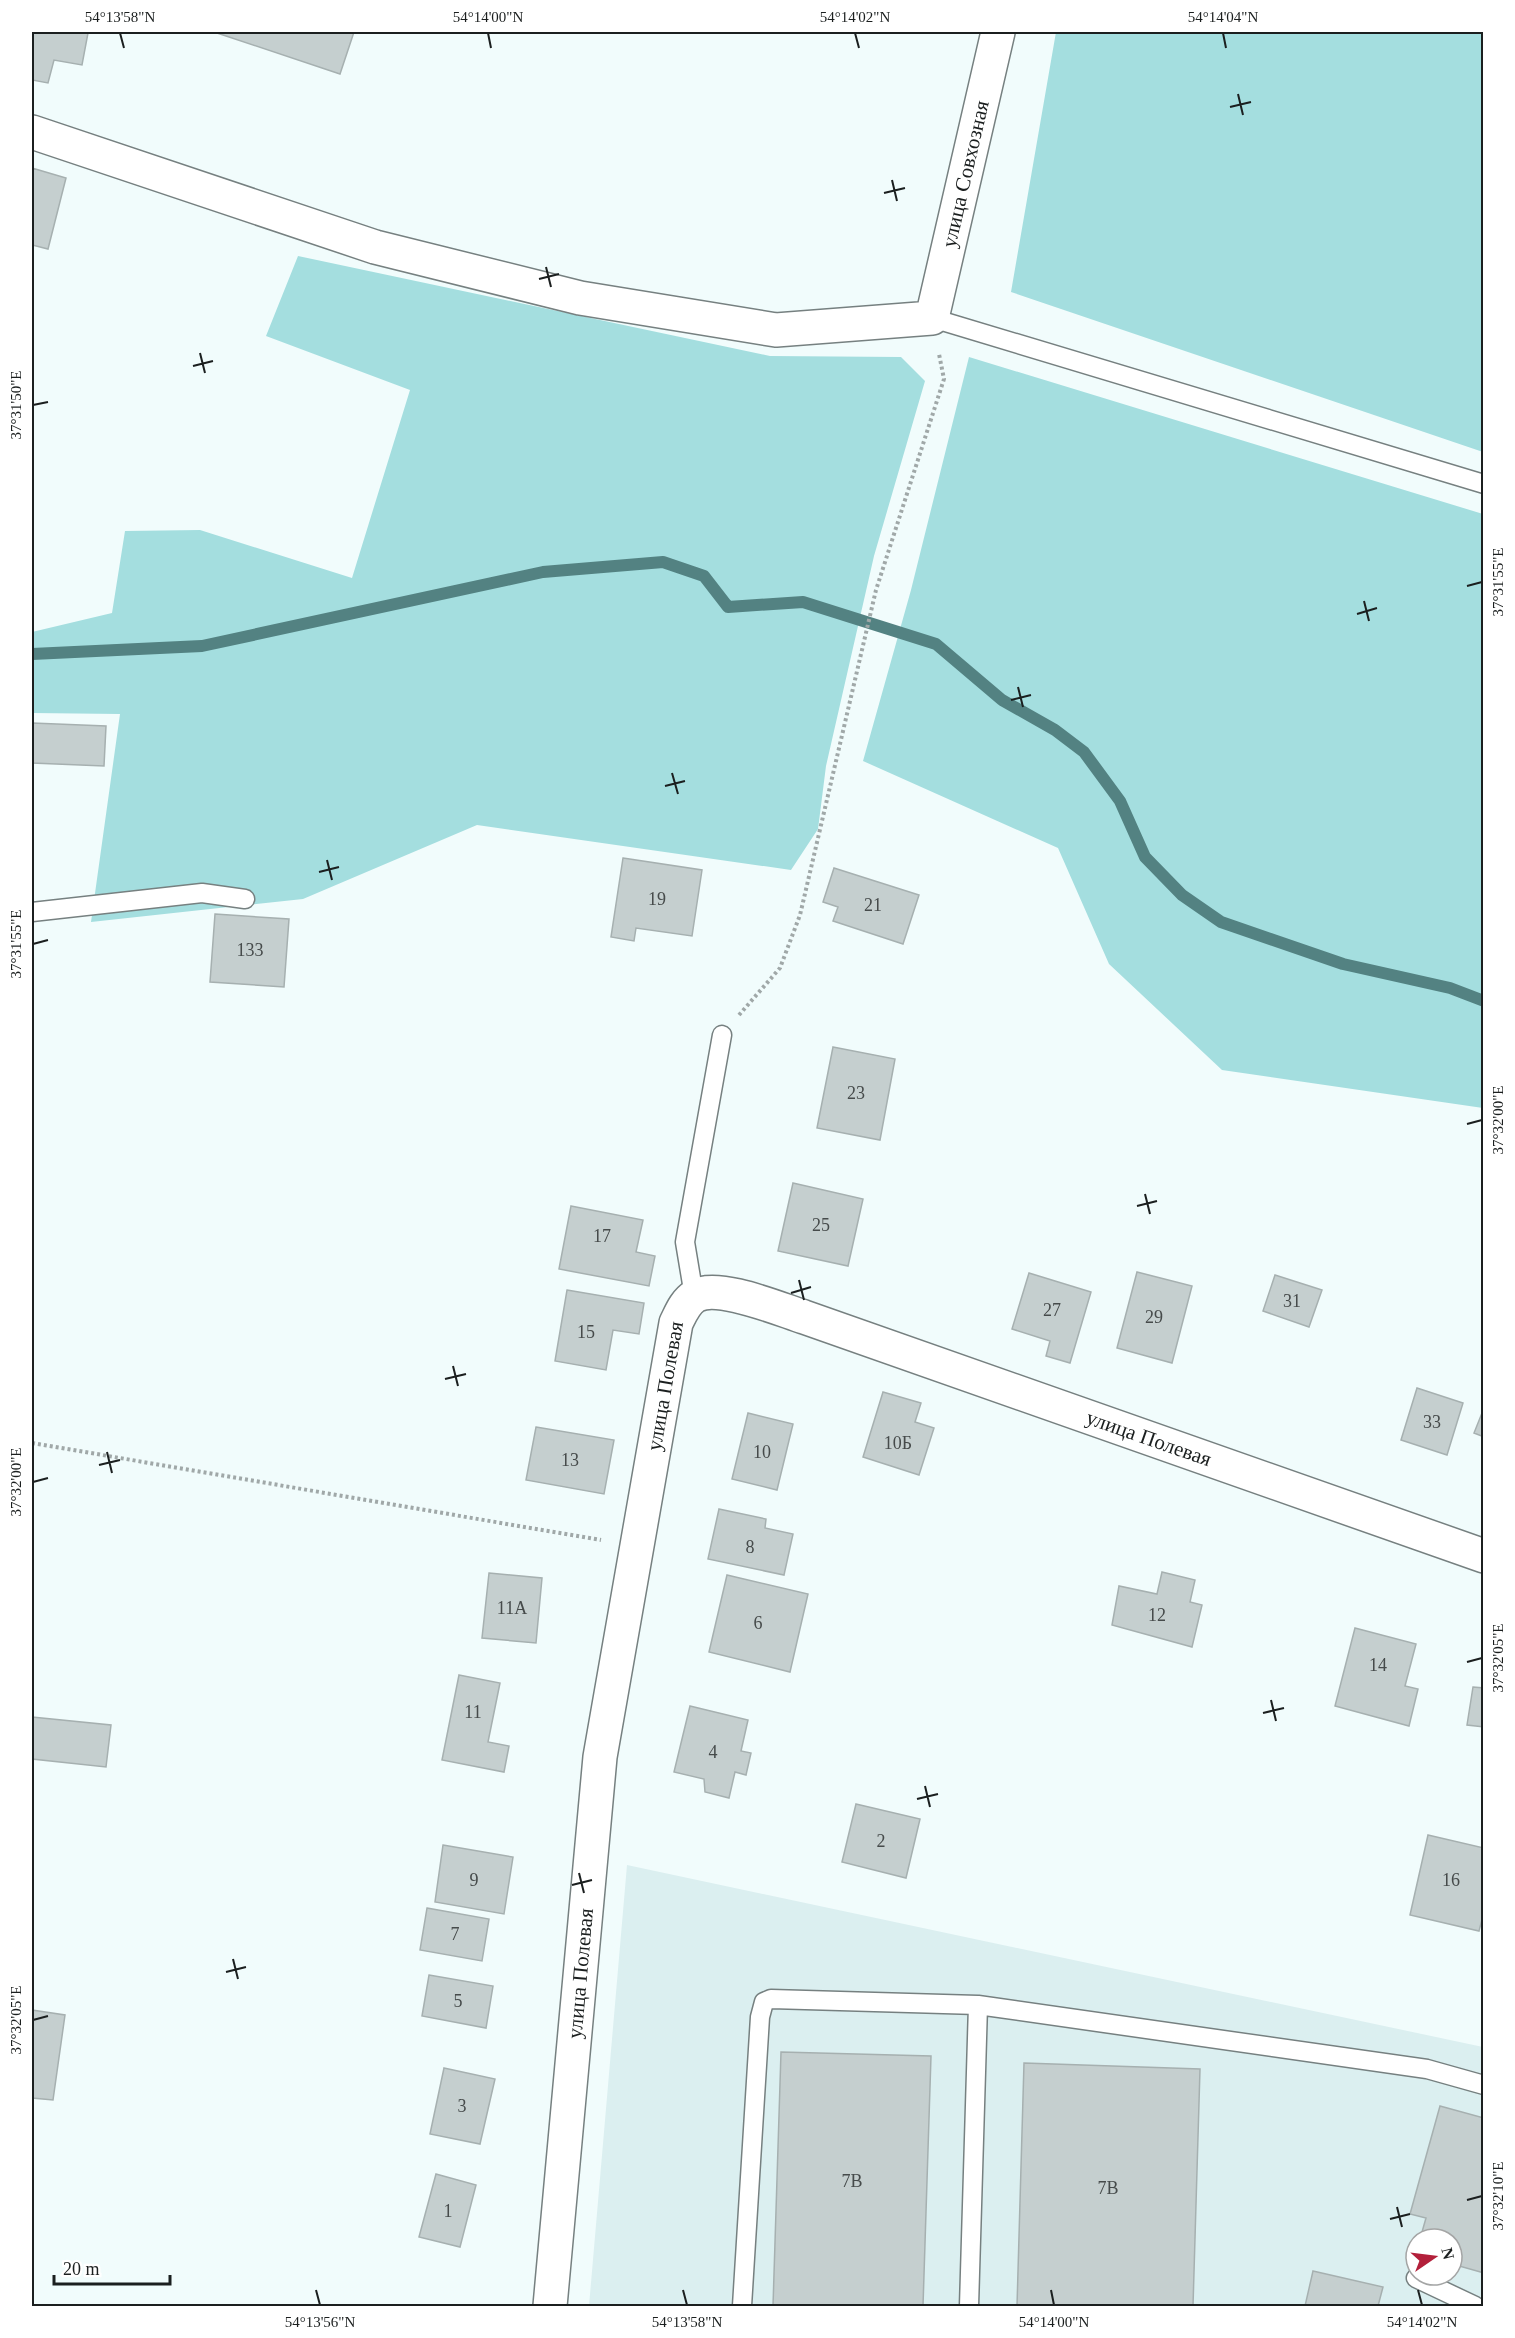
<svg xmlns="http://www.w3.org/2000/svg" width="1515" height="2338" font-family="Georgia,serif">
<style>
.built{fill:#dbeff0;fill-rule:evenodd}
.green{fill:#a4dedf}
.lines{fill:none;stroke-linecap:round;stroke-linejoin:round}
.stream{stroke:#538282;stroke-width:12}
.building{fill:#c5cfcf;stroke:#a6b0b0;stroke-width:1.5}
.lane-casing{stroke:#768080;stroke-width:21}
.street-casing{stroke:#768080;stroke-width:36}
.path{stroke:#a0a8a8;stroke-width:4;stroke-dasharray:3 3;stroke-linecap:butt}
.lane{stroke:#fff;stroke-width:18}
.street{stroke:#fff;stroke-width:33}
.ticks{fill:none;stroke:#1b1f1f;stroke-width:2}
.labels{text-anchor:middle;stroke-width:5;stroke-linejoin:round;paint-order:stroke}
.number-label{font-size:18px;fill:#464b4b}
.street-label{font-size:21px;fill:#1b1f1f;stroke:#fff}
.neatline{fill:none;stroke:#1b1f1f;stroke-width:2}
.ticks-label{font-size:15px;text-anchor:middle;fill:#1b1f1f}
</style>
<rect width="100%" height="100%" fill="#f1fcfc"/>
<path class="built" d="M627 1865 1483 2047V2306H589ZM1416 2239H1452V2275H1416Z"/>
<path class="green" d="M1056 32H1483V452L1011 292Z
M298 256 770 356 901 357 925 381 874 556 826 766 818 829 791 870 477 825 303 899 91 922 120 714 32 713V632L112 613 125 531 200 530 352 578 410 390 266 336Z
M969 357 1483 514V1108L1222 1070 1109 964 1058 848 863 761 911 590Z"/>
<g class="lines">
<path class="stream" d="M32 654 202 646 543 572 663 562 704 576 728 607 803 602 936 644 1002 700 1055 730 1084 752 1120 801 1145 857 1182 895 1221 922 1343 964 1450 988 1484 1001"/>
</g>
<path class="building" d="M32 32 88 33 82 65 54 60 48 83 32 80Z
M214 32H354L340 74Z
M32 168 66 178 48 249 32 245Z
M32 723 106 726 104 766 32 763Z
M623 858 702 870 692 936 636 928 634 941 611 937Z
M834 868 919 895 903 944 833 921 838 907 823 902Z
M215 914 289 919 284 987 210 982Z
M833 1047 895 1059 880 1140 817 1128Z
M793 1183 863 1199 848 1266 778 1251Z
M571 1206 643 1220 636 1252 655 1256 649 1286 559 1269Z
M1137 1272 1192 1286 1172 1363 1117 1348Z
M1029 1273 1091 1292 1070 1363 1046 1356 1050 1341 1012 1329Z
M1275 1275 1322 1290 1309 1327 1263 1311Z
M567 1290 644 1303 639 1334 613 1330 606 1370 555 1361Z
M1417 1388 1463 1403 1447 1455 1401 1440Z
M883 1392 921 1403 915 1422 934 1428 919 1475 863 1457Z
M1484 1408V1437L1474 1433Z
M748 1413 793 1424 777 1490 732 1479Z
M536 1427 614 1440 604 1494 526 1480Z
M719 1509 766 1519 765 1528 793 1534 784 1575 708 1559Z
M1162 1572 1195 1580 1190 1602 1202 1605 1192 1647 1112 1625 1119 1586 1157 1594Z
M489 1573 542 1578 536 1643 482 1638Z
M727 1575 808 1594 790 1672 709 1652Z
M1355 1628 1416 1644 1405 1686 1418 1689 1409 1726 1335 1706Z
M459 1675 500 1683 488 1742 509 1746 504 1772 442 1760Z
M1473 1687 1484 1688V1727L1467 1725Z
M690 1706 748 1720 741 1751 751 1753 746 1775 735 1772 729 1798 705 1792 704 1779 674 1772Z
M32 1717 111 1725 106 1767 32 1759Z
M856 1804 920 1819 906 1878 842 1862Z
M1428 1835 1484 1848V1912L1479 1931 1410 1915Z
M443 1845 513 1857 504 1914 435 1902Z
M427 1908 489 1919 482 1961 420 1950Z
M429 1975 493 1986 486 2028 422 2016Z
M32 2010 65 2015 53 2100 32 2098Z
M781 2052 931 2056 923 2306H773Z
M1024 2063 1200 2069 1193 2306H1017Z
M444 2068 495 2079 480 2144 430 2134Z
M1440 2106 1484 2118V2273L1452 2264V2239H1420L1426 2218 1410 2214Z
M436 2174 476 2185 460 2247 419 2237Z
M1313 2271 1383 2287 1378 2306H1305Z"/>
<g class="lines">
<defs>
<path id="lane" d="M932 318 1484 484
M32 912 202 893 245 899
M694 1296 685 1242 722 1035
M1416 2278 1475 2306
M742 2306 760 2017 764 2002 771 1999 978 2005 1427 2069 1484 2085
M969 2306 978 2005"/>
<g id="street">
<path id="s1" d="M32 132 375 247 580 298 776 330 932 318 998 32"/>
<path id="s2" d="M550 2306 600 1757 676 1323C681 1313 685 1302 695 1296 718 1283 779 1309 804 1317L1484 1556"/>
</g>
</defs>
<use href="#lane" class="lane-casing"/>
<use href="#street" class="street-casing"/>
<path class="path" d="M739 1015 780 968 800 915 876 590 944 379 939 354
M32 1443 601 1540"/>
<use href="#lane" class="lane"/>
<use href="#street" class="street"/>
</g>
<path class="ticks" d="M120 33 124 48M488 33 491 48M855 33 859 48M1223 33 1226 48M1238 94 1243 115M1230 107 1251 102M892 180 897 201M884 193 905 188M546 267 551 287M539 279 559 274M200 353 205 373M193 366 213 361M33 405 48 402M1467 586 1482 582M1364 601 1369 621M1357 614 1377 608M1018 687 1023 707M1011 700 1031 695M672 773 678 794M665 786 685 781M327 860 332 880M319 872 339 867M33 944 48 940M1467 1124 1482 1120M1145 1194 1150 1214M1137 1206 1157 1201M799 1280 804 1300M791 1293 811 1287M453 1366 458 1386M445 1379 466 1374M107 1452 112 1473M99 1465 120 1460M33 1482 48 1478M1467 1662 1482 1658M1271 1700 1276 1721M1263 1713 1284 1708M925 1786 930 1807M917 1799 938 1794M579 1873 584 1893M572 1885 592 1880M233 1959 238 1979M226 1972 246 1967M33 2020 48 2016M1467 2200 1482 2196M1397 2207 1402 2227M1390 2219 1410 2214M316 2290 320 2305M683 2290 687 2305M1051 2290 1054 2305M1418 2290 1422 2305"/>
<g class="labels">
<g class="number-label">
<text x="657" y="905">19</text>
<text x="873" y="911">21</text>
<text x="250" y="956">133</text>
<text x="856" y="1099">23</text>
<text x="821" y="1231">25</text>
<text x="602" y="1242">17</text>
<text x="1292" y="1307">31</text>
<text x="1052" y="1316">27</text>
<text x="1154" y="1323">29</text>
<text x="586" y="1338">15</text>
<text x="1432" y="1428">33</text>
<text x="898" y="1449">10Б</text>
<text x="762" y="1458">10</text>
<text x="570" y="1466">13</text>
<text x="750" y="1553">8</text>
<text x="512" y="1614">11А</text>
<text x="1157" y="1621">12</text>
<text x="758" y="1629">6</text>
<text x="1378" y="1671">14</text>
<text x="473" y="1718">11</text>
<text x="713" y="1758">4</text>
<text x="881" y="1847">2</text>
<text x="474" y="1886">9</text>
<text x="1451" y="1886">16</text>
<text x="455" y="1940">7</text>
<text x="458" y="2007">5</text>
<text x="462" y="2112">3</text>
<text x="852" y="2187">7В</text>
<text x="1108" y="2194">7В</text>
<text x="448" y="2217">1</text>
</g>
<g class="street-label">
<text dy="7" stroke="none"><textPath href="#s1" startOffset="1076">улица Совхозная</textPath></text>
<text dy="7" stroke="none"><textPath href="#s2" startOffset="928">улица Полевая</textPath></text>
<text dy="7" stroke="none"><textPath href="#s2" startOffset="1504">улица Полевая</textPath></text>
<text dy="7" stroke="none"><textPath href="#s2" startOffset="334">улица Полевая</textPath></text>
</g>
</g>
<rect width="1515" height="2338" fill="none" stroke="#ffffff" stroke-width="66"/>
<g transform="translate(1434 2257) rotate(76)"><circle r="28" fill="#ffffff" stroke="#a4a5a5" stroke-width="1.5"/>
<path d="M0-4.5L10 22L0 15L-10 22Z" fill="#b3203b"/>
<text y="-9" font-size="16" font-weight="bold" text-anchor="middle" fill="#1b1f1f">N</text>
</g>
<path d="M54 2275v9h116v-9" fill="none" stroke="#1b1f1f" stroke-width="3"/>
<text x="63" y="2275" font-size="18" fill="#1b1f1f" stroke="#ffffff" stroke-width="4.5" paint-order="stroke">20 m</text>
<rect x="33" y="33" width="1449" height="2272" class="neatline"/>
<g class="ticks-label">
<text x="120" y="22">54°13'58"N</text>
<text x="488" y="22">54°14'00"N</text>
<text x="855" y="22">54°14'02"N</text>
<text x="1223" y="22">54°14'04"N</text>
<text transform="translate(16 405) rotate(-90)" y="5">37°31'50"E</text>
<text transform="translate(1498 582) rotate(-90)" y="5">37°31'55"E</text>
<text transform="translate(16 944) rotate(-90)" y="5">37°31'55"E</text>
<text transform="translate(1498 1120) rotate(-90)" y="5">37°32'00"E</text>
<text transform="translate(16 1482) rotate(-90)" y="5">37°32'00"E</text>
<text transform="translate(1498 1658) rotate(-90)" y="5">37°32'05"E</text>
<text transform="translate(16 2020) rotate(-90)" y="5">37°32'05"E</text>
<text transform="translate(1498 2196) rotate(-90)" y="5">37°32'10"E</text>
<text x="320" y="2327">54°13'56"N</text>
<text x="687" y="2327">54°13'58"N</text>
<text x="1054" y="2327">54°14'00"N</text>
<text x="1422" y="2327">54°14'02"N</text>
</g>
</svg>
